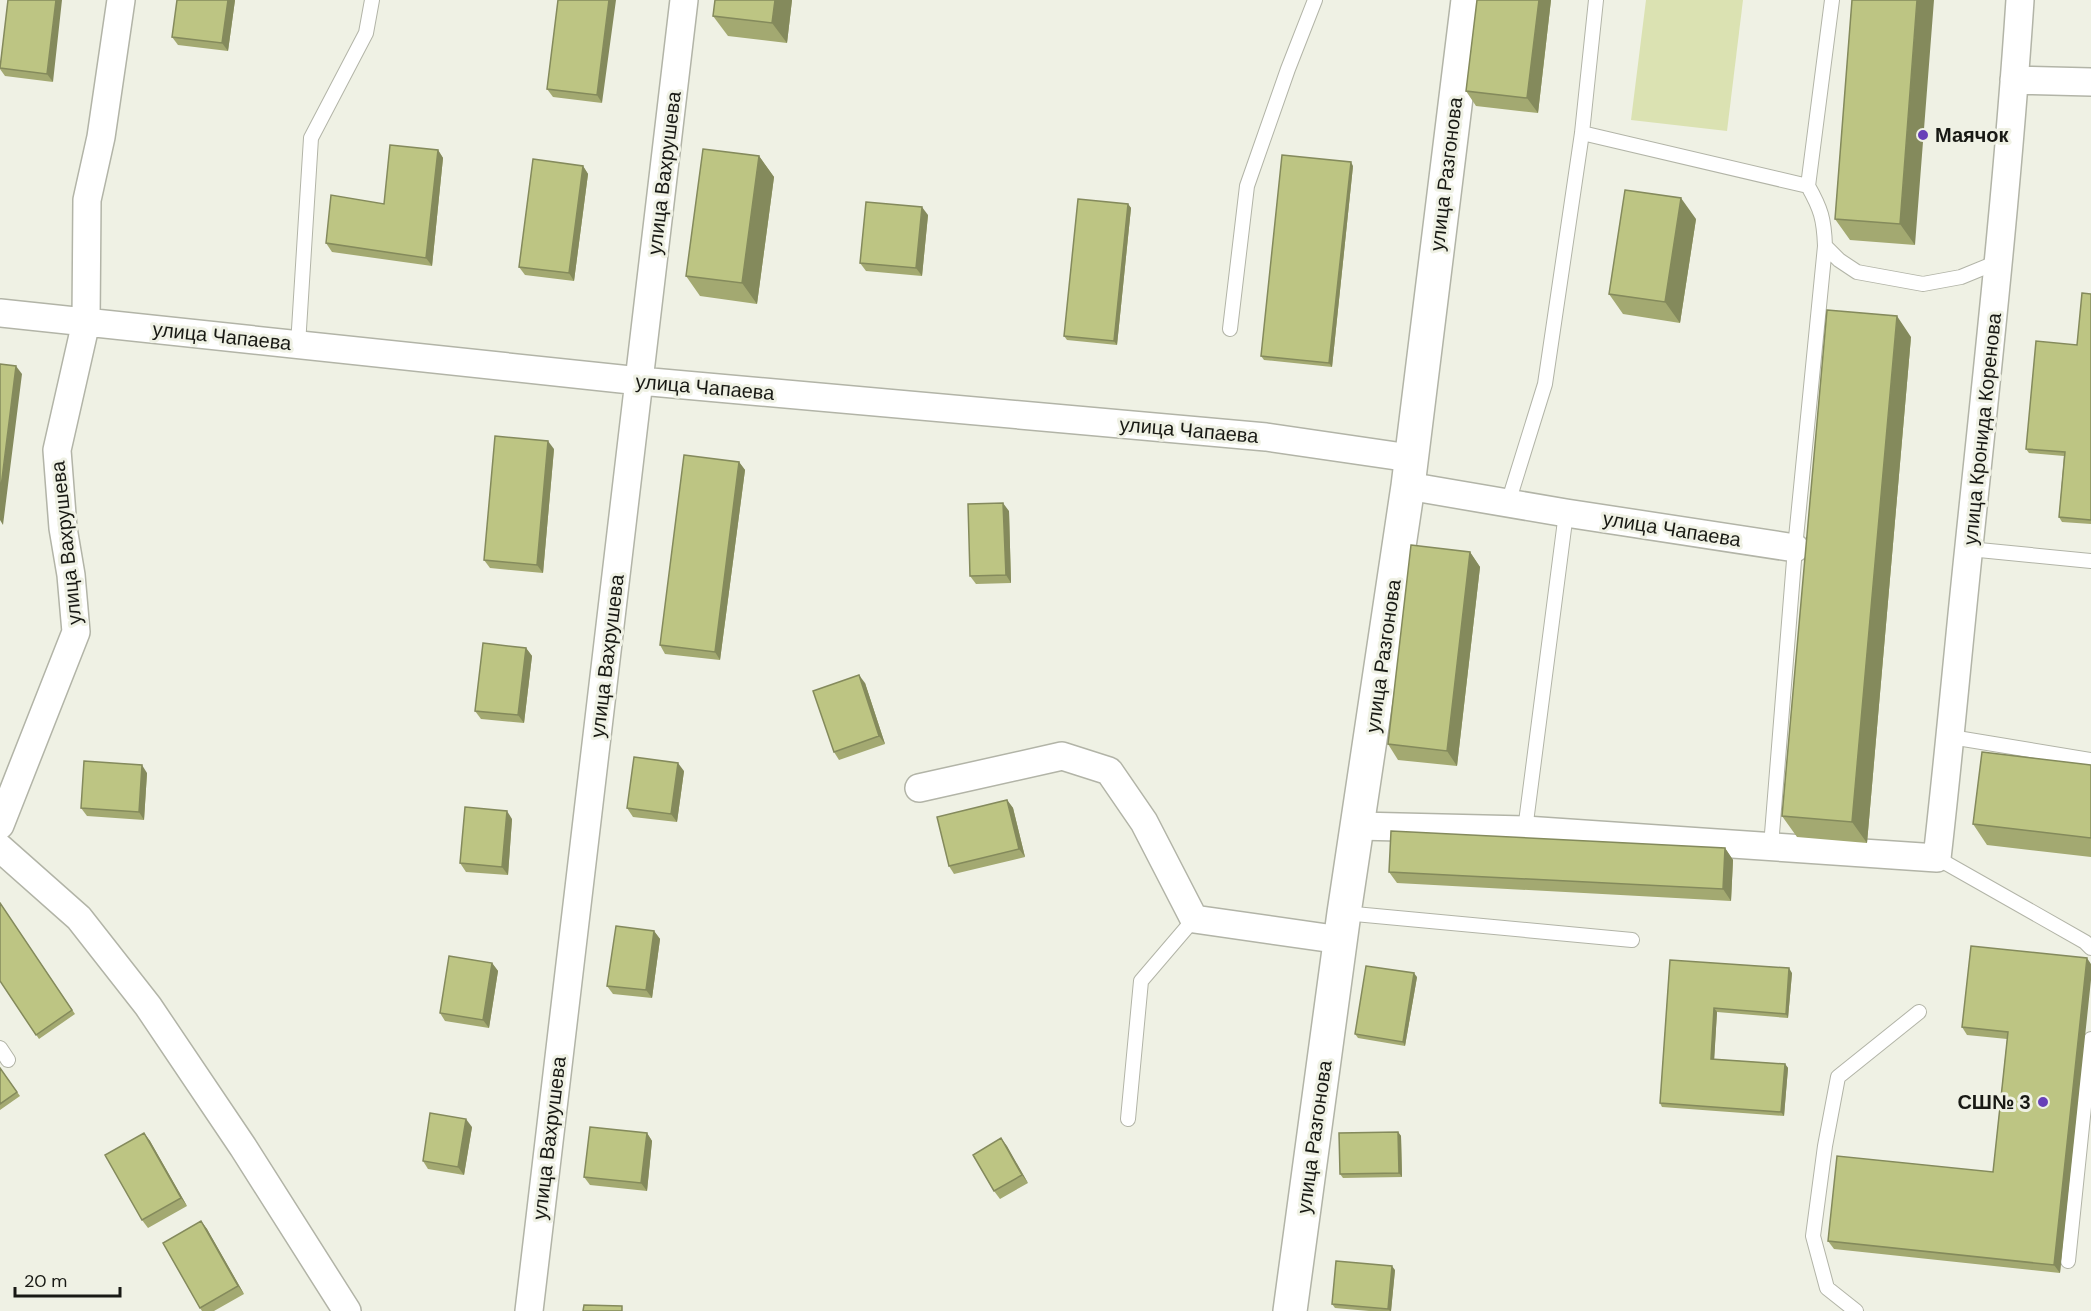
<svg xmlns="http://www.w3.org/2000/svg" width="2091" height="1311" font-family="'DM Sans',sans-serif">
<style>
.green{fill:#dbe2b2}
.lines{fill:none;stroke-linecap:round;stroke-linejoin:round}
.lane-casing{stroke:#b2b4a7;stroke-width:16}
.street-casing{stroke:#b2b4a7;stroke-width:30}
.secondary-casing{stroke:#b2b4a7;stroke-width:36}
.lane{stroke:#fff;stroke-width:14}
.street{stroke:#fff;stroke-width:27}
.secondary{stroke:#fff;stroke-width:33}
.wall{fill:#a3a971}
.shaded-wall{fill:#848a5c}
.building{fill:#bdc583;stroke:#848a5c;stroke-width:1.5}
.poi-dot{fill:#6840b8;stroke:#eff1e4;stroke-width:2}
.labels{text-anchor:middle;stroke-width:6;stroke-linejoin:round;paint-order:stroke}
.poi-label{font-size:20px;font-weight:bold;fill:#181914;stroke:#eff1e4;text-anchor:start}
.street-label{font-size:20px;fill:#181914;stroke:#eff1e4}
</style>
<rect width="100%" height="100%" fill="#eff1e4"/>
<path class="green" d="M1646 0H1743L1727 131 1631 120Z"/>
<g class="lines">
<defs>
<path id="lane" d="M1582 133 1808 186C1821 209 1824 219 1825 246L1839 260 1857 272 1923 284 1961 277 2000 261
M1808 186 1832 0
M1230 329 1247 186 1288 69 1315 0
M298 345 311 138 366 33 372 0
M1508 503 1545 384 1582 133 1596 0
M1969 549 2091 561
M1951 737 2091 760
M1525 830 1566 513
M1771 846 1795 548 1825 246
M1937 858 2085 942 2091 948
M1344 913 1632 940
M0 1048 8 1060
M1128 1119 1141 981 1194 919
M2068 1261 2091 1039
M1856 1311 1827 1288 1813 1236 1825 1146 1838 1077 1919 1012"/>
<path id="street" d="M2014 80 2091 82
M0 313 640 381 1266 437 1410 458
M1408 486 1566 513 1795 548
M919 788 1062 756 1109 771 1144 822 1194 919 1341 940
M0 825 76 632 71 575 63 528 57 450 86 322 87 200 101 137 121 0
M1358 826 1525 830 1937 858C1949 754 1958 650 1969 546 1988 364 2008 183 2020 0
M0 848 79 918 148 1006 243 1147 347 1311
M529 1311 684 0"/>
<path id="secondary" d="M1290 1311 1344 913 1408 486 1468 0"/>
</defs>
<use href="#lane" class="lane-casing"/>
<use href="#street" class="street-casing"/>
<use href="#secondary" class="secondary-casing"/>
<use href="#lane" class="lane"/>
<use href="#street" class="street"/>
<use href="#secondary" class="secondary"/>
</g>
<path class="wall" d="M8 0 53 82 5 76 0 69Z
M235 0 228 51 178 45 172 37Z
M558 0 602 103 553 97 547 89Z
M792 0 787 43 728 36 713 16Z
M1477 0H1551L1538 113 1476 106 1466 91Z
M1852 0 1915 245 1850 240 1835 219Z
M438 150 443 158 432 266 332 252 326 243 384 204Z
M759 156 774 177 757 304 700 296 686 276Z
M583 166 588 174 574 281 525 275 519 267Z
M1353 166 1332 367 1264 360 1261 356Z
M1128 204 1131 208 1117 345 1067 340 1064 336Z
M928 215 922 276 866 271 860 263Z
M1696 219 1680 323 1623 314 1609 294Z
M2091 294V524L2062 522 2059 517 2064 456 2029 453 2026 449 2077 345Z
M1911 337 1867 843 1797 837 1782 816Z
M554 449 543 573 490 568 484 560Z
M739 462 745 470 720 660 665 654 660 645Z
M1009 511 1011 583 976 584 970 576Z
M1470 552 1480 567 1457 766 1398 760 1388 744Z
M526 648 532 656 524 723 481 719 475 711Z
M865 683 885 744 839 760 834 752Z
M2091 765V857L1987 845 1973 824Z
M684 771 677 822 633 817 627 808Z
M147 773 144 820 87 816 81 808Z
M1007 800 1013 808 1025 857 954 874 949 866Z
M512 819 508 875 466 872 460 863Z
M1725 848 1733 860 1731 901 1397 883 1389 872Z
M0 903 75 1014 39 1039 0 981Z
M654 931 660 939 652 998 613 994 607 986Z
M2087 958 2060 1273 1834 1249 1828 1241 1993 1172 2007 1039 1967 1035 1962 1027Z
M1670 960 1792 973 1788 1018 1717 1012 1714 1059 1785 1064 1788 1068 1784 1116 1662 1107 1660 1103Z
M492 963 498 971 489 1028 445 1021 440 1013Z
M1417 977 1405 1046 1358 1038 1355 1034Z
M0 1068 20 1096 0 1110Z
M472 1127 464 1175 428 1169 423 1161Z
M1398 1132 1401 1136 1402 1177 1343 1178 1340 1174Z
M144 1133 150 1141 187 1206 148 1228 142 1220Z
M647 1133 652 1141 647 1191 590 1185 584 1177Z
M1001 1138 1028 1183 1000 1199 994 1191Z
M201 1221 207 1229 244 1294 214 1311H202L200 1308Z
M1395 1270 1391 1311H1369L1335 1308 1332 1304Z"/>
<path class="shaded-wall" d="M56 0H62L53 82 47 74Z
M228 0H235L228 51 222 43Z
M609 0H616L602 103 597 95Z
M775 0H792L787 43 772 23Z
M1539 0H1551L1538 113 1527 98Z
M1917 0H1934L1915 245 1900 224Z
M438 150 443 158 432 266 426 258Z
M759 156 774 177 757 304 742 283Z
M1351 162 1353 166 1332 367 1329 363Z
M583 166 588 174 574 281 569 273Z
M1681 198 1696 219 1680 323 1665 302Z
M1128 204 1131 208 1117 345 1114 341Z
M922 207 928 215 922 276 916 268Z
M1897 316 1911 337 1867 843 1852 822Z
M16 366 22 374 3 525 0 520V495Z
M548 441 554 449 543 573 537 565Z
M739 462 745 470 720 660 715 652Z
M1003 503 1009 511 1011 583 1006 575Z
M1470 552 1480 567 1457 766 1447 751Z
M526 648 532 656 524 723 518 715Z
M859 675 865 683 885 744 879 736Z
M678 763 684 771 677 822 671 814Z
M142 765 147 773 144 820 139 812Z
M1007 800 1013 808 1025 857 1019 849Z
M507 811 512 819 508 875 502 867Z
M1725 848 1733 860 1731 901 1723 889Z
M654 931 660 939 652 998 646 990Z
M2087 958 2091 964V980L2060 1273 2054 1265Z
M492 963 498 971 489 1028 483 1020Z
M1789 968 1792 973 1788 1018 1786 1014Z
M1414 973 1417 977 1405 1046 1403 1042Z
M1714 1008 1717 1012 1714 1063 1711 1059Z
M1785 1064 1788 1068 1784 1116 1781 1112Z
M466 1119 472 1127 464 1175 458 1167Z
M1398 1132 1401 1136 1402 1177 1399 1173Z
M144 1133 150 1141 187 1206 181 1198Z
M647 1133 652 1141 647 1191 641 1183Z
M1001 1138 1007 1146 1028 1183 1022 1175Z
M201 1221 207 1229 244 1294 238 1286Z
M1392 1266 1395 1270 1391 1311H1390L1388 1309Z"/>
<path class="building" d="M8 0H56L47 74 0 68Z
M177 0H228L222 43 172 37Z
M558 0H609L597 95 547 89Z
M715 0H775L772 23 713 16Z
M1477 0H1539L1527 98 1466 91Z
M1852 0H1917L1900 224 1835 219Z
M390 145 438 150 426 258 326 243 331 195 384 204Z
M703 149 759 156 742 283 686 276Z
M1282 155 1351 162 1329 363 1261 356Z
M533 159 583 166 569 273 519 267Z
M1625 190 1681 198 1665 302 1609 294Z
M1078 199 1128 204 1114 341 1064 336Z
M866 202 922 207 916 268 860 263Z
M2082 293 2091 294V520L2059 517 2065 452 2026 449 2036 341 2077 345Z
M1827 310 1897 316 1852 822 1782 816Z
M0 364 16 366 0 495Z
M495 436 548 441 537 565 484 560Z
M684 455 739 462 715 652 660 645Z
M1003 503 1006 575 970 576 968 504Z
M1411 545 1470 552 1447 751 1388 744Z
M483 643 526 648 518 715 475 711Z
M859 675 879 736 834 752 813 691Z
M1982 752 2091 765V838L1973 824Z
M634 757 678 763 671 814 627 808Z
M84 761 142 765 139 812 81 808Z
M1007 800 1019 849 949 866 937 817Z
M465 807 507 811 502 867 460 863Z
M1391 831 1725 848 1723 889 1389 872Z
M0 903 72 1010 36 1035 0 981Z
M616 926 654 931 646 990 607 986Z
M1971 946 2087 958 2054 1265 1828 1241 1837 1156 1993 1172 2008 1032 1962 1027Z
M449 956 492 963 483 1020 440 1013Z
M1670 960 1789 968 1786 1014 1714 1008 1711 1059 1785 1064 1781 1112 1660 1103Z
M1366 966 1414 973 1403 1042 1355 1034Z
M0 1068 17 1092 0 1104Z
M430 1113 466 1119 458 1167 423 1161Z
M590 1127 647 1133 641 1183 584 1177Z
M1398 1132 1399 1173 1340 1174 1339 1133Z
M144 1133 181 1198 142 1220 105 1155Z
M1001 1138 1022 1175 994 1191 973 1155Z
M201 1221 238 1286 200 1308 163 1243Z
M1336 1261 1392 1266 1388 1309 1332 1304Z
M584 1305 622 1306V1311H583Z"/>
<g class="poi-dot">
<circle cx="1923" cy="135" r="6"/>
<circle cx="2043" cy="1102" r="6"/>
</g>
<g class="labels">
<g class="poi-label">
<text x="1935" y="142">Маячок</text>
<text x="2031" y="1109" text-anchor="end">СШ№ 3</text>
</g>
<g class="street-label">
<text transform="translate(664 173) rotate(-83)" y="7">улица Вахрушева</text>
<text transform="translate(1446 174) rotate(-83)" y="7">улица Разгонова</text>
<text transform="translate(222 336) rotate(6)" y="7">улица Чапаева</text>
<text transform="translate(705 387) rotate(5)" y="7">улица Чапаева</text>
<text transform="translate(1982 429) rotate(-84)" y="7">улица Кронида Коренова</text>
<text transform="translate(1189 430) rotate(5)" y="7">улица Чапаева</text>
<text transform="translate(1672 529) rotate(9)" y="7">улица Чапаева</text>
<text transform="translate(66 543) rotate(-96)" y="7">улица Вахрушева</text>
<text transform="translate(607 656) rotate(-83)" y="7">улица Вахрушева</text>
<text transform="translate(1383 656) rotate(-82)" y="7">улица Разгонова</text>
<text transform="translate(1314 1137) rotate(-82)" y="7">улица Разгонова</text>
<text transform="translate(549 1138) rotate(-83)" y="7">улица Вахрушева</text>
</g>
</g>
<path d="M15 1287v9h105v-9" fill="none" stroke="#181914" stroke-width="3"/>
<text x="24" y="1287" font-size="18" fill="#181914" stroke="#eff1e4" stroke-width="4.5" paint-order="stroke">20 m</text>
</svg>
